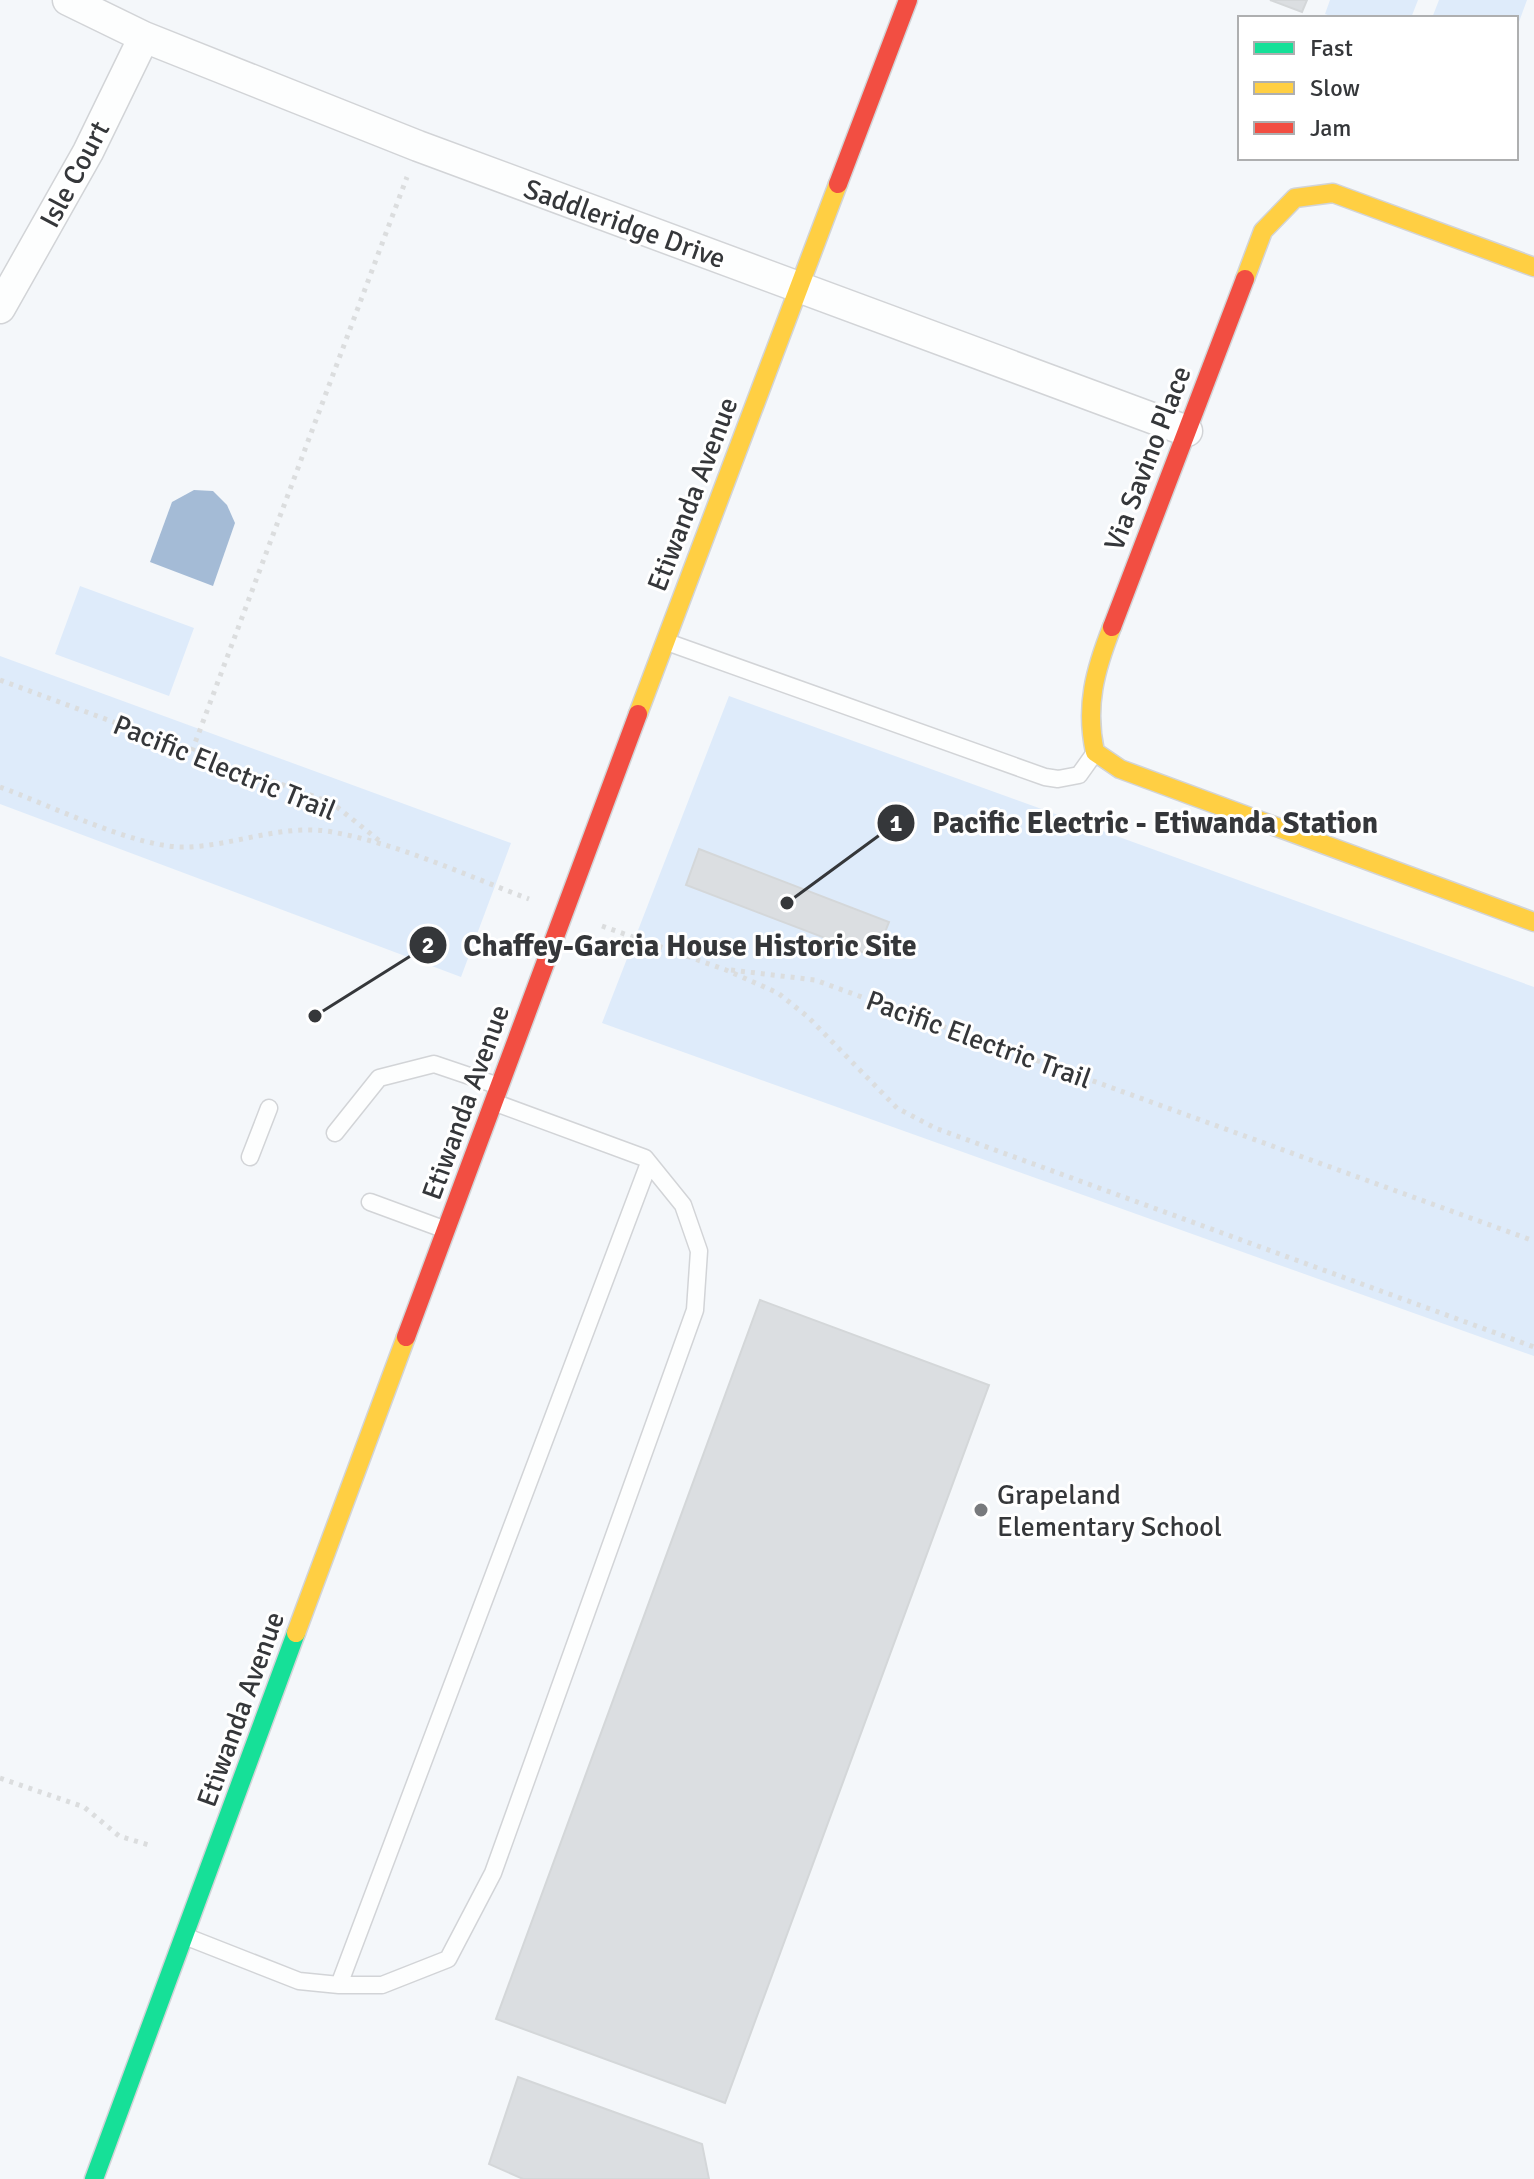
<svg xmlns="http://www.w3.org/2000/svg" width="1534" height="2179" font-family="Signika,sans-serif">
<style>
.green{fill:#deebfa}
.water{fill:#a4bbd6}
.building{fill:#dbdee1;stroke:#d4d7d9;stroke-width:2}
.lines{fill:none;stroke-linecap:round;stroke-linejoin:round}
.lane-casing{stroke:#d2d4d7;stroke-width:19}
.street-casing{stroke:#d2d4d7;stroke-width:33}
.fast-casing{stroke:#d2d4d7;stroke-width:21}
.slow-casing{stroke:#d2d4d7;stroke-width:21}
.jam-casing{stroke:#d2d4d7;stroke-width:21}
.path{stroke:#dbddde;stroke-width:5;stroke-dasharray:4 6;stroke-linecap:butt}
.lane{stroke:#fdfefe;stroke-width:16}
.street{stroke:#fdfefe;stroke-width:30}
.fast{stroke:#16e098;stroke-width:18}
.slow{stroke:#ffcf43;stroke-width:18}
.jam{stroke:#f24e42;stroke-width:18}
.poi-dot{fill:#787a7d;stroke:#fff;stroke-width:3}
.labels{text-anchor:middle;stroke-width:6;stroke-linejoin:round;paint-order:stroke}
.street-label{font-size:28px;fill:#35373a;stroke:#fff}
.poi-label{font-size:28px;fill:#35373a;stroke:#fff;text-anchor:start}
.leader{fill:none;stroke:#35373a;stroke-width:3}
.callout-dot{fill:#35373a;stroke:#fff;stroke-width:3}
.mark-label{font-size:24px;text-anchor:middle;font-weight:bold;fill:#fff}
.callout-label{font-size:30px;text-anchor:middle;font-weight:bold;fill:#35373a;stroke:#fff;stroke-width:6;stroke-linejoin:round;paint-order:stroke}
</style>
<rect width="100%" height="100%" fill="#f4f7fa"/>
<path class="green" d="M1330 0H1418L1411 18H1337L1325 14Z
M1439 0H1527L1516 30V18H1432Z
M80 586 194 628 169 696 55 654Z
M0 656 511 843 461 977 0 804Z
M729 696 1534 987V1356L602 1023Z"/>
<path class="water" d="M194 490 213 491 227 505 235 523 213 586 150 562 172 502Z"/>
<path class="building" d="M1270 0H1307L1302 12Z
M699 849 889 922 875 957 686 885Z
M760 1300 989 1385 725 2103 496 2019Z
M518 2077 702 2144 709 2179H523L489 2164Z"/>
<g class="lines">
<defs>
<path id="lane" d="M667 642 1045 777 1058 779 1079 775 1094 754
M335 1133 379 1078 434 1064 499 1086
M250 1157 269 1108
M370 1202 446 1230
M187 1937 299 1981 339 1985H382L448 1959 493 1873 695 1310 699 1251 683 1205 645 1158 496 1103
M339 1985 649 1163"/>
<path id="street" d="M68 0 144 37 418 146 1187 431
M0 308 88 152 144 37"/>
<path id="fast" d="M94 2179 296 1633"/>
<path id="slow" d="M1245 279 1263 231 1295 198 1333 193 1534 267
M1112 627C1095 670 1085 706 1095 752L1120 769 1534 922
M638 714 838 184
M296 1633 406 1337"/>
<path id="jam" d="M838 184 908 0
M1112 627 1245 279
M406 1337 638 714"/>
</defs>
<use href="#lane" class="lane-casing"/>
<use href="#street" class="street-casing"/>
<use href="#fast" class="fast-casing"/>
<use href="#slow" class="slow-casing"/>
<use href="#jam" class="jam-casing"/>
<path class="path" d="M0 680 332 803 381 842
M192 751 407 177
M0 787C47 804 138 849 186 847 233 846 284 823 332 832 399 844 465 875 529 899
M602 926 726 970 778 993 808 1017 897 1108 935 1128 1534 1347
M731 970 815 980 1534 1241
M0 1778 84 1807 119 1836 152 1846"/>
<use href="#lane" class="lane"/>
<use href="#street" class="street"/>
<use href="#fast" class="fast"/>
<use href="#slow" class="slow"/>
<use href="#jam" class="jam"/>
</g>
<circle class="poi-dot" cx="981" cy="1510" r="8"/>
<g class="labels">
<g class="street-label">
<text transform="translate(74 174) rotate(-62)" y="10">Isle Court</text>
<text transform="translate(625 223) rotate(20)" y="10">Saddleridge Drive</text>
<text transform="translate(1147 458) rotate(-69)" y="10">Via Savino Place</text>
<text transform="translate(692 494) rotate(-69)" y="10">Etiwanda Avenue</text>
<text transform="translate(225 767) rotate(22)" y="10">Pacific Electric Trail</text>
<text transform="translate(979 1039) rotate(20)" y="10">Pacific Electric Trail</text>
<text transform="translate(465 1102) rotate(-70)" y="10">Etiwanda Avenue</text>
<text transform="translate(240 1709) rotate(-70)" y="10">Etiwanda Avenue</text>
</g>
<g class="poi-label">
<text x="997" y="1504">Grapeland<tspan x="997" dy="32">Elementary School</tspan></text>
</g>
</g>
<path class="leader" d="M787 903L896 823M315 1016L428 945"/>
<g class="callout-dot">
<circle cx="787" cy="903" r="8"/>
<circle cx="315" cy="1016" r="8"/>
<circle cx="896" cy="823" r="20"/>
<circle cx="428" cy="945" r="20"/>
</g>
<g class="mark-label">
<text x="896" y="831">1</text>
<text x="428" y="953">2</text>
</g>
<g class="callout-label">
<text x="1155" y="833">Pacific Electric - Etiwanda Station</text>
<text x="690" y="956">Chaffey-Garcia House Historic Site</text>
</g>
<rect x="1238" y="16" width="280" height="144" fill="#ffffff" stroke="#aeafb0" stroke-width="2"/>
<rect x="1254" y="42" width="40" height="12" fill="#16e098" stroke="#aeafb0" stroke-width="2"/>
<text x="1310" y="56" font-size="24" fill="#35373a">Fast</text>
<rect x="1254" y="82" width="40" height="12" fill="#ffcf43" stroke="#aeafb0" stroke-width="2"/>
<text x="1310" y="96" font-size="24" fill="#35373a">Slow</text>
<rect x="1254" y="122" width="40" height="12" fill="#f24e42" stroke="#aeafb0" stroke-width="2"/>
<text x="1310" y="136" font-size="24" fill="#35373a">Jam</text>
</svg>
